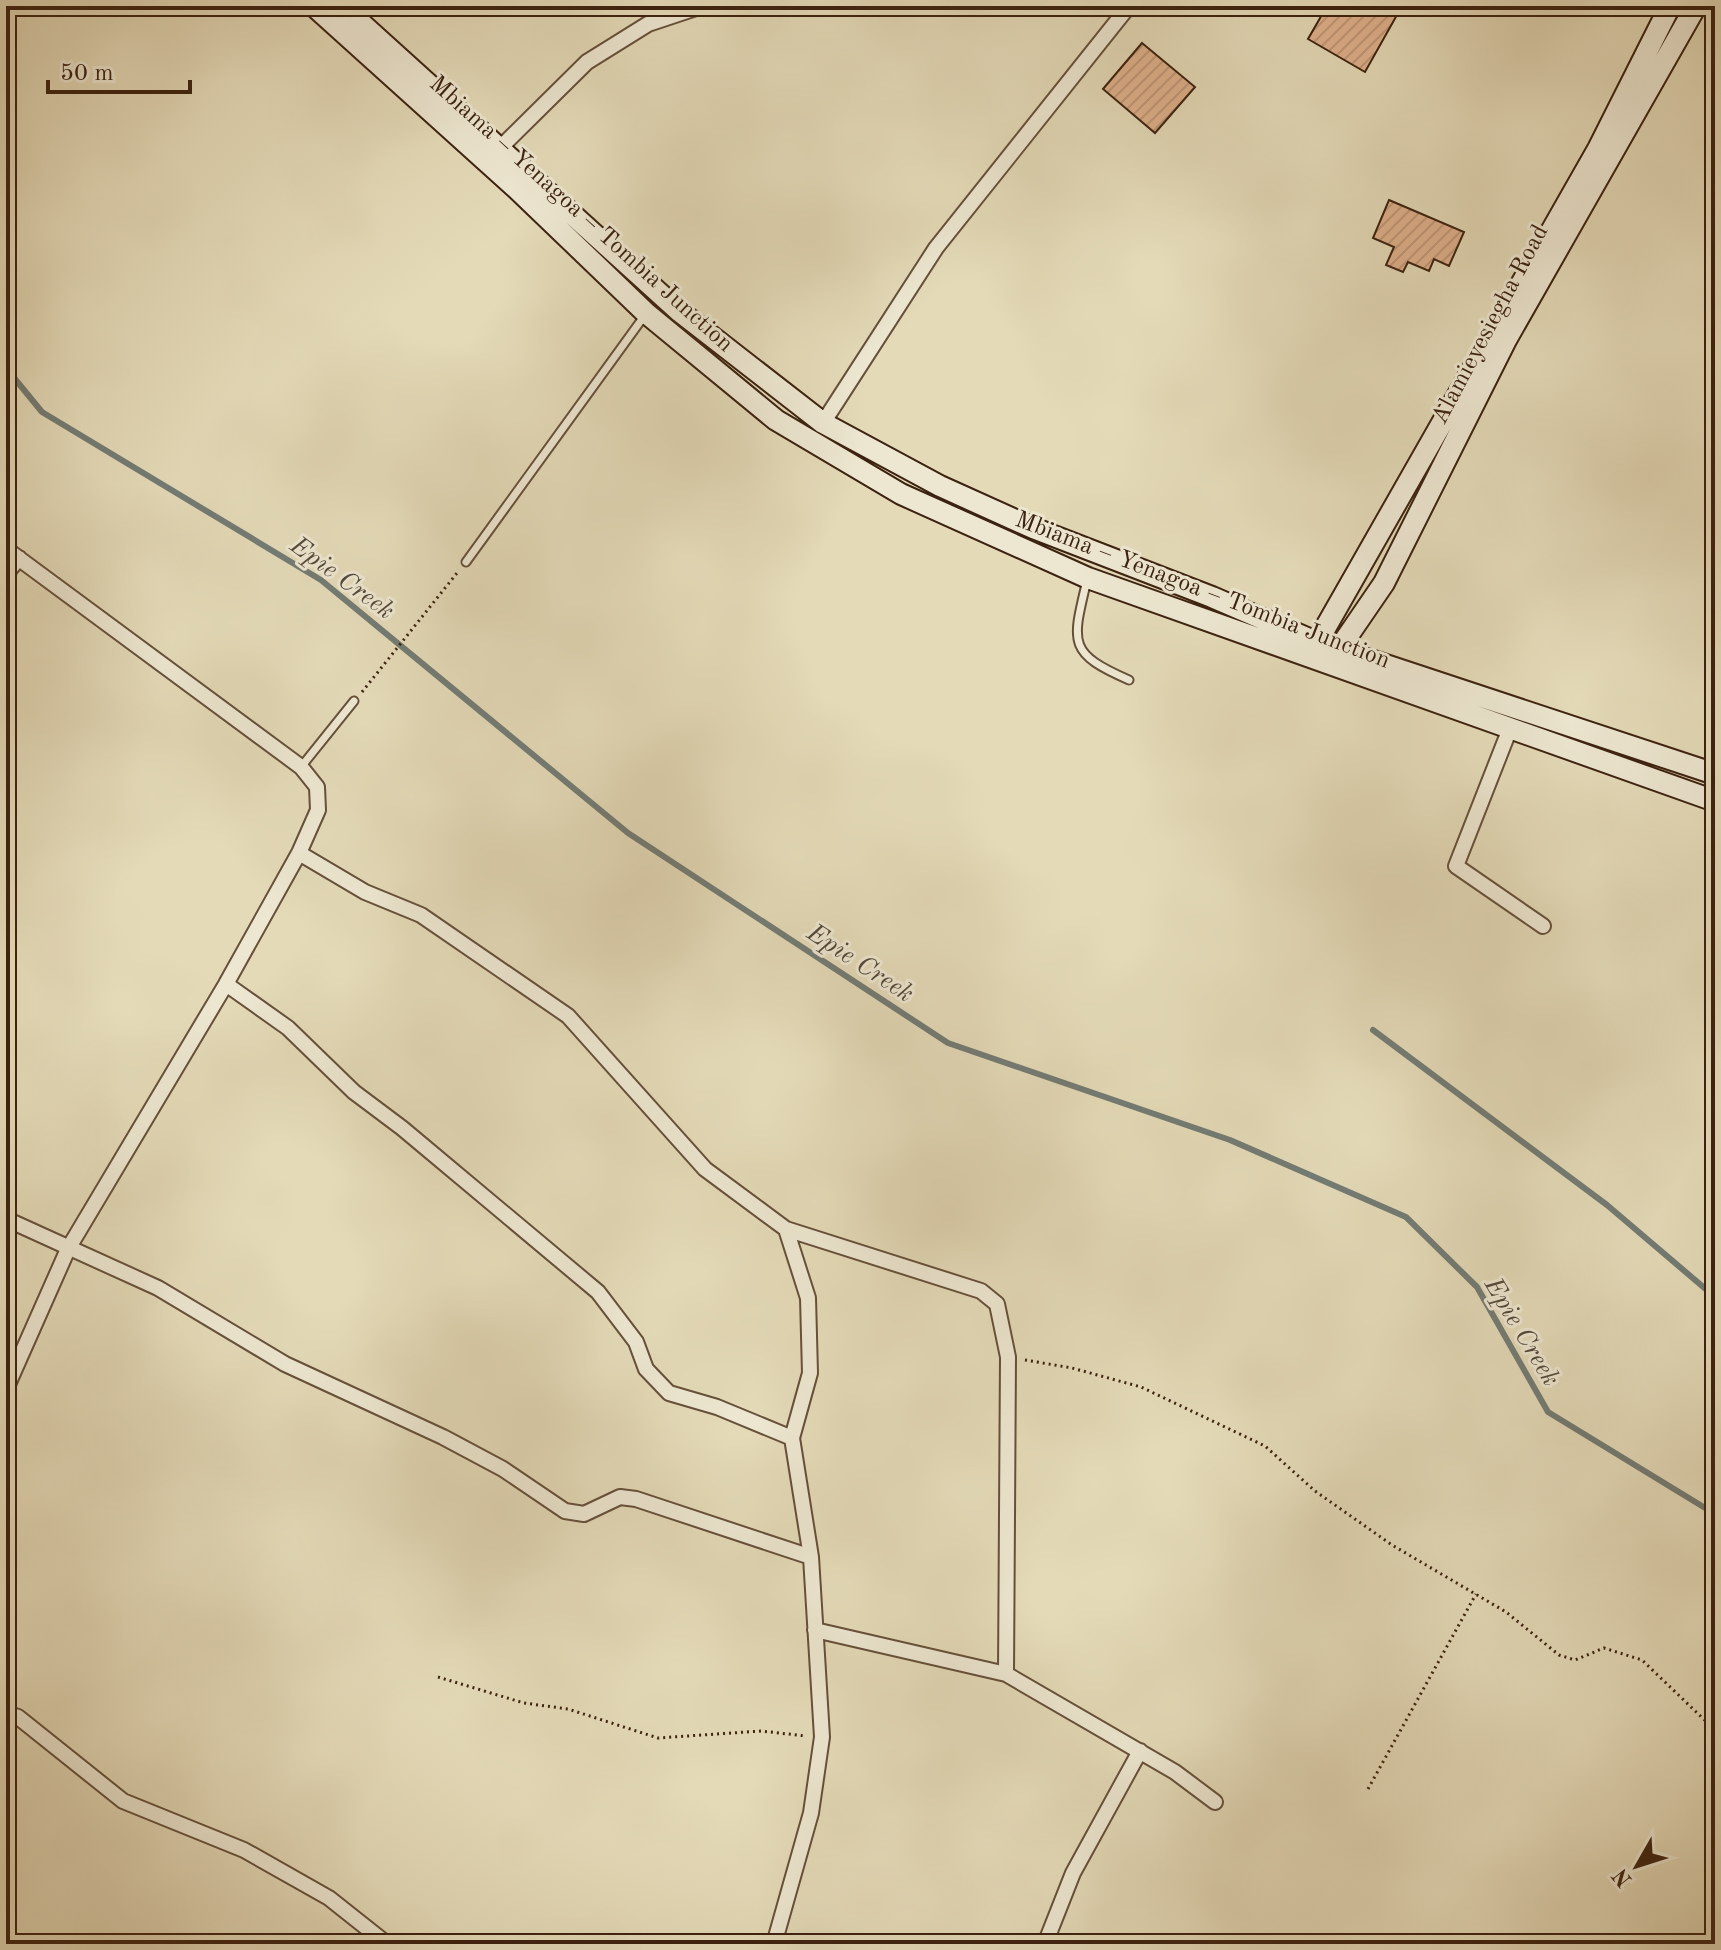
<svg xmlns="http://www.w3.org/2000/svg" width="1721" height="1950" font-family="'Old Standard TT',serif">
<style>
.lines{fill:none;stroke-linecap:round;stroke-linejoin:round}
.stream{stroke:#737c75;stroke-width:6}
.building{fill:url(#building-hatch);stroke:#3c2210;stroke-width:2}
.lane-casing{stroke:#66503a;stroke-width:11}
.street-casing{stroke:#66503a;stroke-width:18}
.secondary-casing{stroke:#3c2210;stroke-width:24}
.path{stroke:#3c2210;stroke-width:3;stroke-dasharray:2 4;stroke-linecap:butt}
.lane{stroke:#ede7d1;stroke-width:7}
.street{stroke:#ede7d1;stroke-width:14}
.secondary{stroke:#ede7d1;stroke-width:20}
.labels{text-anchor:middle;stroke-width:6;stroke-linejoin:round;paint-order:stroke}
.street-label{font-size:24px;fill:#3c2210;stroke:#ede7d1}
.water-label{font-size:26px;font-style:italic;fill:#53483a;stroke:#ede7d1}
</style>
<defs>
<pattern id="building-hatch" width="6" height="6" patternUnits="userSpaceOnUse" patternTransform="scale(2)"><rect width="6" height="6" fill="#dfb18c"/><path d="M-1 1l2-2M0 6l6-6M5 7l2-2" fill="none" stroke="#c09878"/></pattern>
</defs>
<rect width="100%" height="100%" fill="#e4dab8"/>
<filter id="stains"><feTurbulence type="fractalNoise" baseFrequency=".0025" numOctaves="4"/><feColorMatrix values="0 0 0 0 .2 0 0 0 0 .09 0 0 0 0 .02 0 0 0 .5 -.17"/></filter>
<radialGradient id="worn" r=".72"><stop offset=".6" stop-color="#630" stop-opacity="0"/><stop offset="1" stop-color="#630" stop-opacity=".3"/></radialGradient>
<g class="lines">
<path class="stream" d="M6 368 42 412 321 580 628 833 948 1043 1230 1140 1406 1217 1477 1287 1548 1412 1715 1514
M1373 1030 1607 1205 1715 1297"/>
</g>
<path class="building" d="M1327 6H1402L1365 72 1308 39Z
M1142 43 1195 87 1155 133 1103 89Z
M1389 200 1464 232 1449 266 1434 259 1429 271 1408 262 1403 272 1386 265 1394 247 1373 238Z"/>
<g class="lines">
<defs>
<path id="lane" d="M466 562 645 315
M1087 580C1072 643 1067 653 1129 680
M301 767 354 701"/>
<path id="street" d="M499 149 587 62 648 24 702 6
M823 423 936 248 1129 6
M6 549 301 767 317 787 318 810 299 853 226 984 68 1249 6 1389
M6 574 19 558
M1509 731 1456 866 1543 926
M299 853 365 892 421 915 568 1016 705 1169 786 1229 981 1291 997 1304 1008 1357 1006 1674
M226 984 288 1028 354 1092 402 1128 598 1292 636 1342 646 1369 669 1393 717 1407 792 1438
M6 1219 158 1288 285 1364 443 1437 503 1469 565 1511 584 1514 620 1497 636 1499 811 1557
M815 1630 1006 1674 1175 1772 1215 1802
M6 1713 18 1717 123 1801 244 1850 329 1898 387 1944
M6 1940 15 1944
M774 1944 811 1813 822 1737 811 1557 792 1438 810 1373 808 1298 786 1229
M1045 1944 1073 1873 1140 1751"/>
<path id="secondary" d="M314 6 517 189 646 313 776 420 901 494 1088 578 1715 801
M342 6 679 311 823 423 940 486 1033 528 1212 597 1316 642 1715 774
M1311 653 1598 149 1670 6
M1332 659 1384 583 1506 340 1696 6"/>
</defs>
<use href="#lane" class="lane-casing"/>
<use href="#street" class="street-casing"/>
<use href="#secondary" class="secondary-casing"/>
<path class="path" d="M362 692 457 573
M1025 1360 1072 1368 1141 1387 1265 1446 1315 1491 1392 1545 1506 1612 1559 1655 1575 1660 1604 1648 1642 1660 1715 1730
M438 1677 524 1703 568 1709 658 1738 761 1731 806 1736
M1368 1789 1476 1594
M1693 1944 1715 1921"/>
<use href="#lane" class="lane"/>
<use href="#street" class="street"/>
<use href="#secondary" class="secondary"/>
</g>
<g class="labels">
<g class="street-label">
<text transform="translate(582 213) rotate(42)" y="8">Mbiama – Yenagoa – Tombia Junction</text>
<text transform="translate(1489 324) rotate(-62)" y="8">Alamieyesiegha Road</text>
<text transform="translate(1203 589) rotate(21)" y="8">Mbiama – Yenagoa – Tombia Junction</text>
</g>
<g class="water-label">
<text transform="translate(343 577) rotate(36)" y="9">Epie Creek</text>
<text transform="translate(861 962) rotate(33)" y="9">Epie Creek</text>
<text transform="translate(1523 1331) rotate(59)" y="9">Epie Creek</text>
</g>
</g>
<rect width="1721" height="1950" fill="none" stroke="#e4dab8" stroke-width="32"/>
<rect x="8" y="8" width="1705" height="1934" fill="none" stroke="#3c2210" stroke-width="4"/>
<rect x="16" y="16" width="1689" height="1918" fill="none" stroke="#3c2210" stroke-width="2"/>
<g transform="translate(1637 1866) rotate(231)" stroke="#ede7d1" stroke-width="6" paint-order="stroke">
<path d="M0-6L14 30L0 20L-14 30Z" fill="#3c2210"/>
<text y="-12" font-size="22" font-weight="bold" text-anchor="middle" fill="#3c2210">N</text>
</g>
<path d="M48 80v12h142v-12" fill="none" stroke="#3c2210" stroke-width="4"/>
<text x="60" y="80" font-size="24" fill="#3c2210" stroke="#ede7d1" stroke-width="6" paint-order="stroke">50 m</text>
<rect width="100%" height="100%" filter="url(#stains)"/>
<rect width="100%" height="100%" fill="url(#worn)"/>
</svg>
